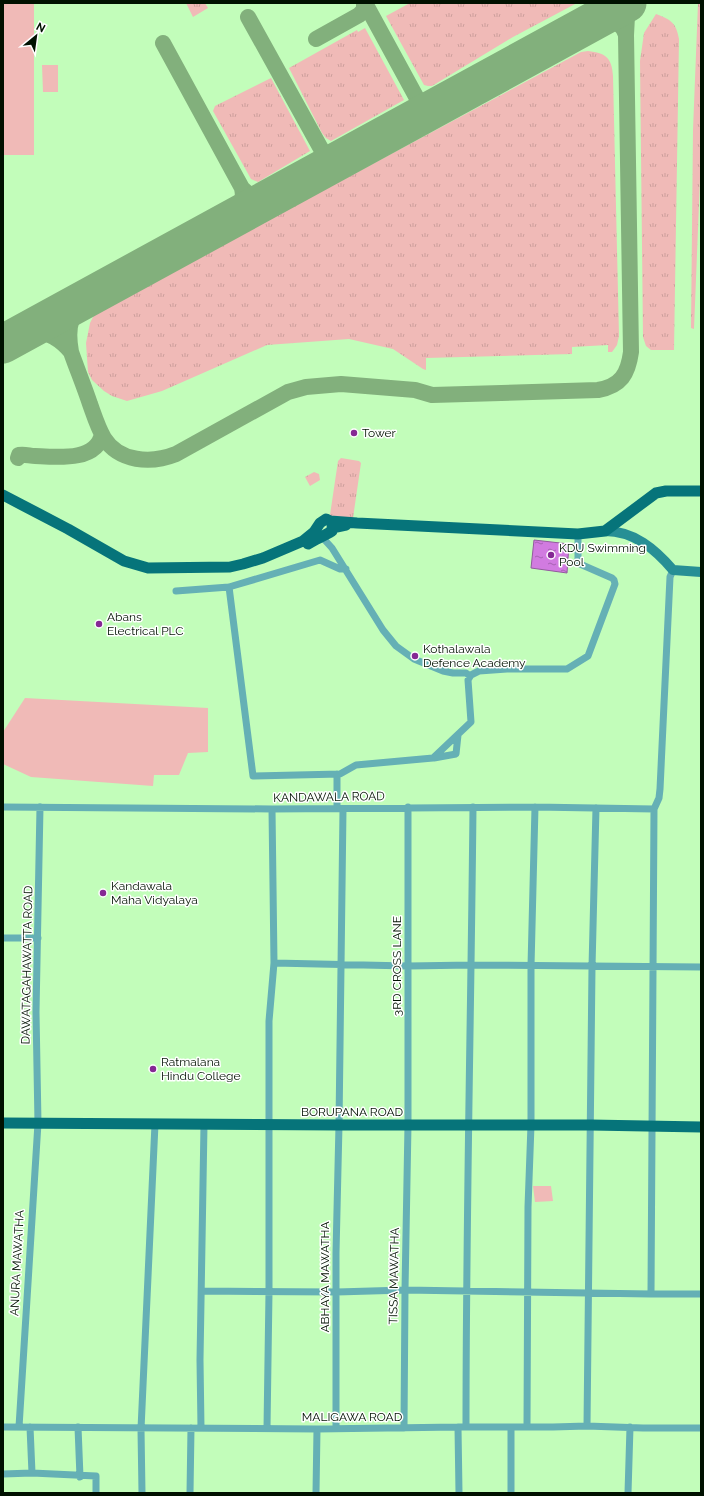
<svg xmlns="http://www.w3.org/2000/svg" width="704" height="1496" font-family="Raleway,sans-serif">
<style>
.grass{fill:url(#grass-tufts)}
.pitch{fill:#f0bab7}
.water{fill:url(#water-ripples);stroke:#925b9d}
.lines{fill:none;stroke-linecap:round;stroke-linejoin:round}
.taxiway{stroke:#82b07c;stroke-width:16}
.runway{stroke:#82b07c;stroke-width:39}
.street{stroke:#65b0b5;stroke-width:7}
.secondary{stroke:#278f95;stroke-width:10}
.primary{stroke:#06747a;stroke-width:11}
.poi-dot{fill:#852894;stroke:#fff;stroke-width:1.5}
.labels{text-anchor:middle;stroke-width:3;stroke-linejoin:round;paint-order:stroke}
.poi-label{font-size:12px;fill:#010;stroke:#fff;text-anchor:start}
.street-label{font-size:12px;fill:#010;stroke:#fff}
</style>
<defs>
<pattern id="grass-tufts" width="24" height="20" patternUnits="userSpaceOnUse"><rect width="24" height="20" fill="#f0bab7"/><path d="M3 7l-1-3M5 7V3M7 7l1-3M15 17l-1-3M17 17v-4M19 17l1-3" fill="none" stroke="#cc9f9c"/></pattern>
<pattern id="water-ripples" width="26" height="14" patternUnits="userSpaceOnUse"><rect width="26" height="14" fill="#d17be0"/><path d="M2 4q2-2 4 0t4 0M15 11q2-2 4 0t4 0" fill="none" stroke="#a763b3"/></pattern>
</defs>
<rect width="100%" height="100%" fill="#c2fdba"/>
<path class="grass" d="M186 3H205L208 8 193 17Z
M410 3H577L513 37 432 86H428L424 85 386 16Z
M698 3H701V154L694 329 691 328 693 130Z
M656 14C671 20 676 22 679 39L674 350H651L646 346 643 337 640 61 644 33Z
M365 28 404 100 331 141 326 138 322 133 289 68 357 30 358 32Z
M588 51C606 53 612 58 613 76L619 336 617 345 612 352H608V345L572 347V354L426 358V370L423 369 393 349 349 339 267 345 162 391 127 401 112 396 104 391 92 380 88 372 86 343 90 323 95 313 581 52Z
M271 78 310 151 258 182 251 179 213 111 215 106Z
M341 458 359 461 361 463 353 518 331 517 330 515 338 461Z
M314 472 319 474 320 480 310 486 305 477Z"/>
<path class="pitch" d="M3 3H34V155H3Z
M42 65H58V92H43Z
M25 698 208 708V752L188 753 179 775H154L153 786 31 777 3 764V732Z
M533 1186H551L553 1201 535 1202Z"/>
<path class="water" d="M534 540 569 544 567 573 531 568Z"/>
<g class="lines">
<path class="taxiway" d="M365 3 425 113
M248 17 330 165
M626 35 627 16 633 3
M316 39 359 15 364 10V3
M163 43 242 188C251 198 261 199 274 196
M230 220C240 210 245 202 242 188
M14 338C20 336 26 333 32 332 47 330 62 341 71 352 77 369 84 386 90 404 94 415 98 428 104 438 119 462 151 464 176 454L288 392 306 387 341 384 415 390 432 395 598 390C621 386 628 374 631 352L626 35C622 20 607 18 594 21
M71 352C66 324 71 313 92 295
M18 458 19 455C25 454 30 456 35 456 56 457 97 462 102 434"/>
<path class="runway" d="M3 344 627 3"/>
<path class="street" d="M322 537 332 548 383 630 396 646 414 659 443 671 453 673H466L470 676
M229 587 253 776 340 774 356 765 433 758 471 722 468 680 471 675 479 671 507 669H567L588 656 615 584 614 580 612 578 580 564 578 562V534
M176 591 229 587 320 560 340 569H346
M434 758 456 754 458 735
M3 807 272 809 535 807 654 809
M337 808V774
M3 938H38
M274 963 408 966 472 965 701 967
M202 1291 337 1292 405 1290 651 1294H701
M651 1294C653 1133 653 971 654 809L659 798 660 789 670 577 673 570
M587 1426 592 967 596 808
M3 1427 317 1429 458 1427H553L587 1426 643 1428H701
M19 1427 38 1123 36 1012 40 807
M30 1427 32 1473
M78 1427 80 1477
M458 1427 459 1493
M466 1427C466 1220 471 1013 473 807
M511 1427V1492
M527 1427 528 1207 531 1125V966L535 807
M201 1428 200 1360 204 1125
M267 1428 269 1292V1021L274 963 272 809
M336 1428V1253L339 1125 343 809
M404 1428 405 1290 408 1125V807
M3 1474 32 1473 96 1476V1493
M142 1493 141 1429 155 1124
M190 1493 191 1428
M316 1493 317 1429
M628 1493 630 1427"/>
<path class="secondary" d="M605 531C634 531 655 549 673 570L701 572"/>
<path class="primary" d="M3 495 68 529 124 561 148 568 230 567 243 564 263 558 303 541 314 532 320 523 326 519 330 521 357 523 578 534 605 531 656 493 666 491H701
M308 544C316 539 324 536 332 531V528L346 525
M3 1123 339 1125H591L701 1127"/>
</g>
<g class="poi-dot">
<circle cx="354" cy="433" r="4"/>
<circle cx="551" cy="555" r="4"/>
<circle cx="99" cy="624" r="4"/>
<circle cx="415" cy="656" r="4"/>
<circle cx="103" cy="893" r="4"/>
<circle cx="153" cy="1069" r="4"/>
</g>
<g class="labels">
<g class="poi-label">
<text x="362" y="437">Tower</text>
<text x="559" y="552">KDU Swimming<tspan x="559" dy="14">Pool</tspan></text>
<text x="107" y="621">Abans<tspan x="107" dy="14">Electrical PLC</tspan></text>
<text x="423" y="653">Kothalawala<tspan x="423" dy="14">Defence Academy</tspan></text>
<text x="111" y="890">Kandawala<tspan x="111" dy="14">Maha Vidyalaya</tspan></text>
<text x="161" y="1066">Ratmalana<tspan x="161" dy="14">Hindu College</tspan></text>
</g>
<g class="street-label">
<text transform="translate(329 797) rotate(-1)" y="4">KANDAWALA ROAD</text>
<text transform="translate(27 965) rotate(-89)" y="4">DAWATAGAHAWATTA ROAD</text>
<text transform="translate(397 966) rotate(-90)" y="4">3RD CROSS LANE</text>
<text x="352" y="1116">BORUPANA ROAD</text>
<text transform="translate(17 1263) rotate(-87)" y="4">ANURA MAWATHA</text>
<text transform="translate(394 1276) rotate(-89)" y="4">TISSA MAWATHA</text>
<text transform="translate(325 1277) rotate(-90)" y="4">ABHAYA MAWATHA</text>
<text x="352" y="1421">MALIGAWA ROAD</text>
</g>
</g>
<rect width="704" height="1496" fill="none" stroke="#001100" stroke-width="8"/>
<g transform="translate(36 36) rotate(29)" stroke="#ffffff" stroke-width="3" paint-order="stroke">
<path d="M0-3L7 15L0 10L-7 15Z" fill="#001100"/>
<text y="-6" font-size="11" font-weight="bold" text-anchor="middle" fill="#001100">N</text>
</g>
</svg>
